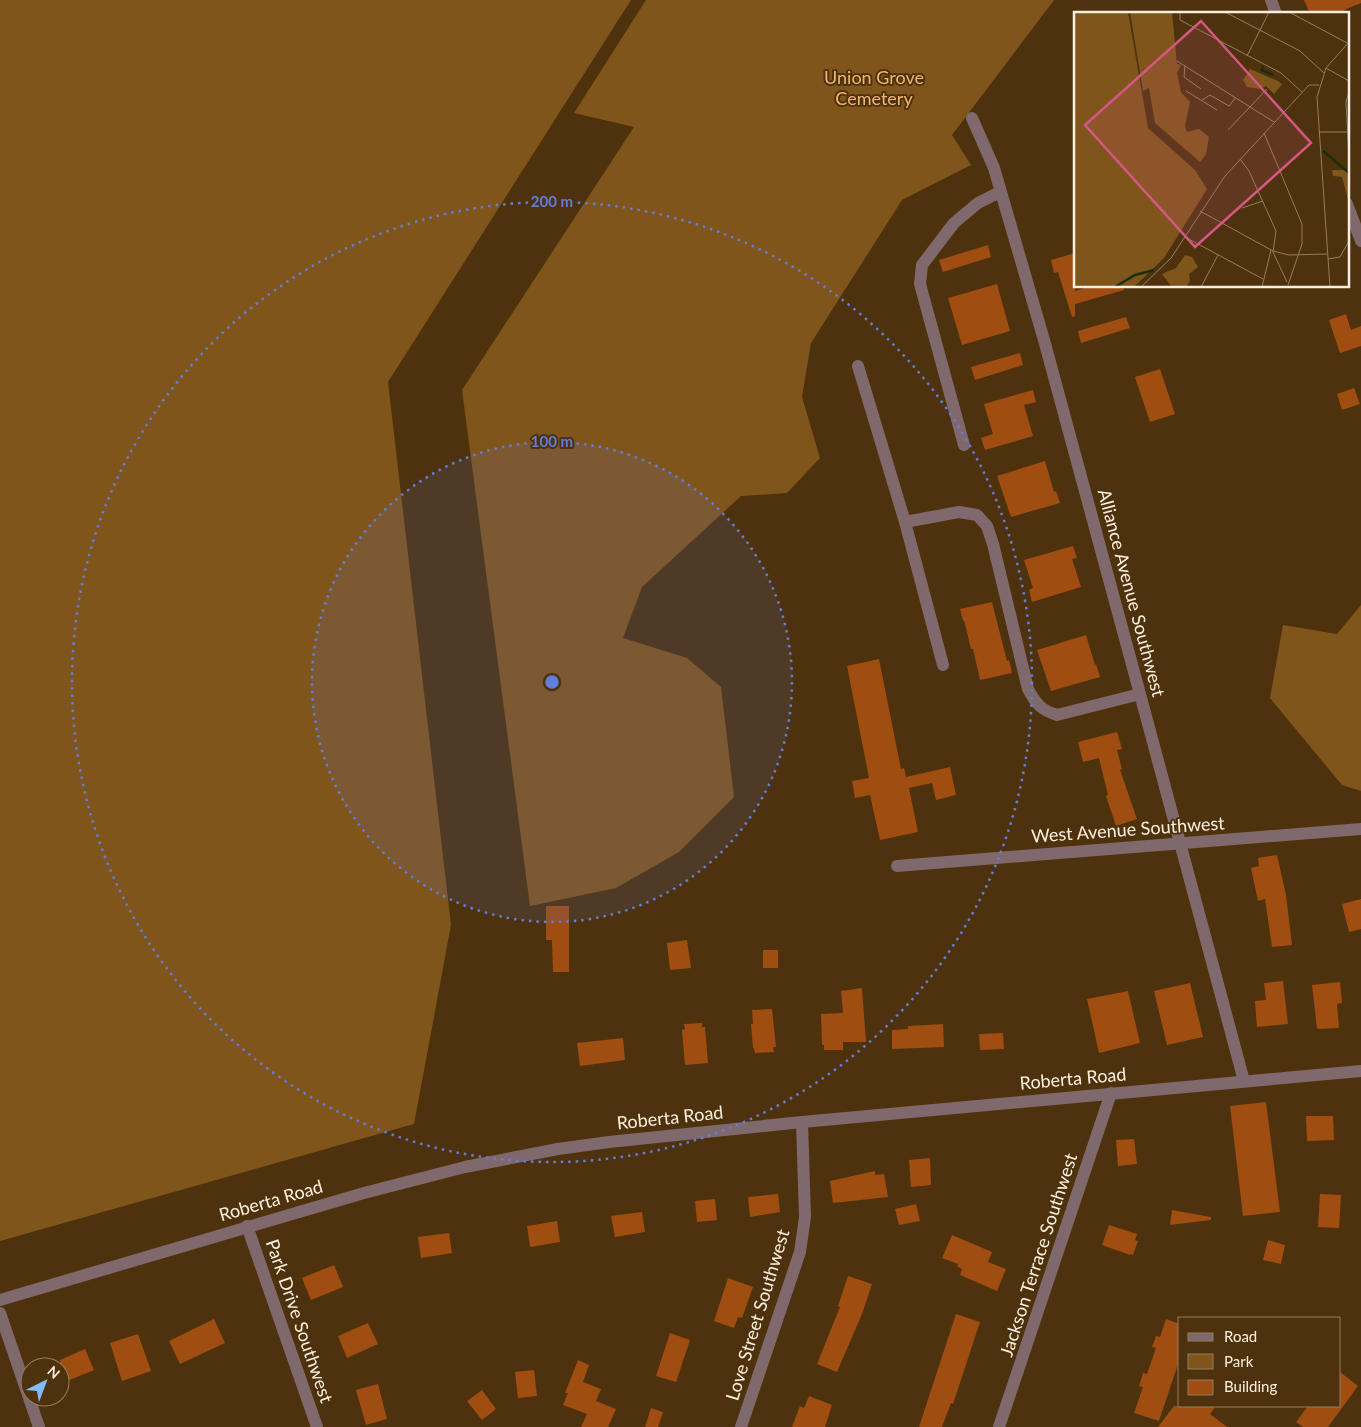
<svg xmlns="http://www.w3.org/2000/svg" width="1361" height="1427" font-family="Lato,sans-serif">
<style>
.green{fill:#80551b}
.building{fill:#a04d11}
.lines{fill:none;stroke-linecap:round;stroke-linejoin:round}
.minor{stroke:#7f696c;stroke-width:12}
.tertiary{stroke:#7f696c;stroke-width:12}
.ring{fill:none;stroke:#607eda;stroke-width:2.5;stroke-dasharray:2.5 5}
.labels{text-anchor:middle;stroke-width:4;stroke-linejoin:round;paint-order:stroke}
.park-label{font-size:18px;fill:#f3b76e;stroke:#4d320d}
.street-label{font-size:18px;fill:#fdefe0;stroke:#4d320d}
.inset-river{fill:none;stroke:#1d2e07;stroke-width:2.5}
.inset-road{fill:none;stroke:#937e61;stroke-width:1}
.view{fill:#d45883;fill-opacity:0.15;stroke:#d45883;stroke-width:2.5}
.inset-edge{fill:none;stroke:#fdefe0;stroke-width:2.5}
.centre{fill:#607eda;stroke:#4d320d;stroke-width:2.5}
.ring-label{font-size:15px;text-anchor:middle;font-weight:bold;fill:#607eda;stroke:#4d320d;stroke-width:4;stroke-linejoin:round;paint-order:stroke}
</style>
<rect width="100%" height="100%" fill="#4d320d"/>
<path class="green" d="M0 0H631L388 382 451 925 414 1124 0 1241Z
M646 0H1054L952 135 971 165 902 200 811 343 802 397 820 458 787 493 741 496 642 587 623 638 687 658 721 687 734 797 679 852 616 888 530 906 462 390 634 127 574 113Z
M1361 605V791L1342 785 1270 698 1283 625 1337 634Z"/>
<path class="building" d="M1304 0H1361V3L1344 10 1346 14H1310Z
M988 245 991 257 943 272 939 260Z
M1075 253V291L1091 286H1123L1124 290 1075 304V316L1072 317 1058 272 1054 273 1051 260Z
M997 284 1010 331 962 345 948 298Z
M1346 314 1351 330 1361 326V346L1340 353 1329 320Z
M1126 317 1130 328 1081 343 1078 331Z
M1020 353 1023 365 975 380 971 367Z
M1160 369 1175 414 1150 422 1135 377Z
M1354 388 1360 404 1342 410 1337 394Z
M1033 390 1036 402 1024 405 1033 436 985 450 981 438 993 434 984 404Z
M1045 461 1054 492 1056 491 1060 503 1011 517 997 476Z
M1073 546 1077 558 1072 559 1081 587 1032 602 1029 590 1033 588 1024 560Z
M992 602 1007 661 1009 660 1012 673 980 680 973 649H971L964 620 963 621 960 609Z
M1086 635 1095 665 1096 664 1100 677 1051 691 1037 650Z
M879 659 901 769 904 768 906 777 950 767 956 795 936 800 932 783 909 788 918 832 880 840 870 795 855 798 852 781 869 778 847 666Z
M1117 732 1122 749 1117 750 1122 769 1120 770 1137 819 1116 826 1106 796 1108 795 1099 758 1083 762 1078 742Z
M1277 855 1286 895 1292 945 1272 947 1265 899 1258 901 1251 868 1259 866 1258 858Z
M1361 899V929L1349 932 1342 904Z
M546 906H569V972H553L552 940H546Z
M687 940 691 968 670 970 667 943Z
M763 950H778V968H763Z
M1283 981 1288 1024 1257 1027 1255 1001 1266 1000 1264 983Z
M1340 982 1342 1003 1337 1004 1339 1028 1317 1029 1312 985Z
M1190 983 1203 1037 1167 1045 1154 991Z
M862 988 866 1042H843V1050H824V1045H822L821 1014 843 1013 841 991Z
M1128 991 1140 1043 1099 1053 1087 999Z
M772 1009 776 1047H773L774 1052 755 1053 754 1048H753L751 1024H753L752 1010Z
M702 1023V1027H705L708 1063 685 1065 682 1030 685 1029 684 1024Z
M943 1024 944 1047 892 1049V1030L908 1029V1026Z
M1003 1033 1004 1049 980 1050 979 1034Z
M623 1038 625 1060 580 1066 577 1043Z
M1266 1102 1280 1212 1243 1216 1230 1106Z
M1306 1116H1333L1334 1140 1307 1141Z
M1134 1139 1137 1164 1118 1166 1116 1140Z
M930 1158 931 1185 911 1187 909 1160Z
M875 1171V1175L884 1174 888 1197 833 1203 830 1181Z
M778 1194 780 1212 750 1217 748 1197Z
M1320 1194 1341 1195 1339 1228 1318 1227Z
M715 1199 717 1220 697 1222 695 1201Z
M916 1204 920 1221 899 1225 895 1209Z
M1172 1210 1211 1217V1220L1170 1225Z
M642 1212 645 1232 615 1237 611 1216Z
M557 1221 560 1242 530 1247 527 1226Z
M1109 1225 1137 1234 1135 1240 1138 1241 1133 1255 1130 1254V1255L1102 1245Z
M449 1233 452 1253 421 1258 418 1237Z
M952 1235 992 1252 988 1262 1006 1269 997 1291 960 1275 962 1269 957 1266 958 1264 942 1258Z
M1268 1240 1285 1245 1281 1264 1263 1260Z
M334 1265 343 1287 311 1300 302 1278Z
M848 1276 872 1284 862 1314 837 1372 817 1364 840 1307 838 1306Z
M728 1278 753 1287 742 1318 738 1317 734 1328 714 1321Z
M956 1314 980 1322 953 1404 951 1403 942 1427H919Z
M214 1319 225 1343 180 1364 169 1341Z
M1166 1319 1180 1324V1358L1159 1421 1134 1413 1143 1387 1139 1386 1143 1373 1147 1374 1156 1348 1152 1347 1156 1336 1160 1337Z
M368 1323 378 1344 347 1358 338 1336Z
M670 1333 690 1340 676 1382 656 1376Z
M138 1334 151 1371 122 1381 110 1343Z
M85 1349 94 1370 60 1384V1360Z
M578 1360 589 1365 583 1382 601 1389 596 1401 616 1409 608 1427H581L587 1414 563 1405 568 1393H565Z
M534 1370 537 1396 518 1398 515 1372Z
M1340 1372 1358 1386 1328 1427H1303L1296 1422 1308 1406H1340Z
M378 1384 387 1419 366 1425 356 1390Z
M482 1390 496 1409 482 1420 467 1401Z
M809 1396 832 1405 825 1427H792L800 1406 804 1408Z
M1174 1406H1216L1210 1414 1227 1427H1158Z
M651 1408 663 1412 658 1427H645Z"/>
<g class="lines">
<path class="minor" d="M1271 0 1276 14
M972 118 994 168 1044 340 1140 694 1244 1081
M1347 204 1361 241
M858 366 905 522 943 665
M964 445 920 284 922 265 954 223 978 203 1000 192
M905 522 959 512 977 515 987 526 993 544 1028 689C1036 704 1041 710 1057 715L1140 694
M897 866 1361 829
M247 1226 317 1427
M0 1313 39 1427
M741 1427 800 1252 805 1217 802 1122
M999 1427 1111 1093"/>
<path class="tertiary" d="M0 1300 364 1193 465 1167 558 1149 609 1142 802 1122 1361 1071"/>
</g>
<circle cx="552" cy="682" r="240" fill="#607eda" fill-opacity=".12"/>
<g class="ring">
<circle cx="552" cy="682" r="240"/>
<circle cx="552" cy="682" r="480"/>
</g>
<g class="labels">
<g class="park-label">
<text x="874" y="84">Union Grove<tspan x="874" dy="21">Cemetery</tspan></text>
</g>
<g class="street-label">
<text transform="translate(1131 593) rotate(75)" y="6">Alliance Avenue Southwest</text>
<text transform="translate(1128 830) rotate(-4)" y="6">West Avenue Southwest</text>
<text transform="translate(1073 1079) rotate(-5)" y="6">Roberta Road</text>
<text transform="translate(670 1118) rotate(-6)" y="6">Roberta Road</text>
<text transform="translate(271 1201) rotate(-16)" y="6">Roberta Road</text>
<text transform="translate(1039 1255) rotate(-72)" y="6">Jackson Terrace Southwest</text>
<text transform="translate(758 1315) rotate(-73)" y="6">Love Street Southwest</text>
<text transform="translate(299 1321) rotate(71)" y="6">Park Drive Southwest</text>
</g>
</g>
<g transform="translate(1074 12)">
<rect width="275" height="275" fill="#4d320d"/>
<path d="M0 0H54L74 116 121 158 133 177 90 246 60 275H0ZM56 0H98L103 52 107 53 103 61 107 80 116 90 111 114 113 120 125 117 135 125 132 142 126 150 81 111 75 76 69 79ZM176 57 204 69 208 72 200 82 192 74 186 77 173 75 169 68ZM258 158H275V191L268 165 259 164ZM111 243 118 245 124 255 115 262 116 269 112 275H98L88 262 102 256Z" fill="#80551b"/>
<path class="inset-river" d="M189 54 188 58 199 63M249 139 275 161M41 275 61 263 80 258"/>
<path class="inset-road" d="M106 0V8L207 61 228 80M151 0 226 39 250 61M215 0 275 32M173 44 195 0M103 49 200 110M111 53 110 65 127 77M252 56 275 69M112 79 143 98M275 80 272 90 275 145M128 88 136 83 155 94 162 85M154 118 193 77M245 120H273M190 121 228 212V232L214 273M166 147 175 159 202 219 199 240 213 270M168 196 189 189M126 199 199 239 215 243 253 242M111 225 189 267M254 247 266 245 275 229M67 275 97 246 151 164 235 73H245M127 275 144 243M188 275 197 238M256 275 243 85 252 56 275 30"/>
<path class="view" d="M127 9 237 131 121 235 11 113Z"/>
<rect width="275" height="275" class="inset-edge"/>
</g>
<circle cx="552" cy="682" r="8" class="centre"/>
<g class="ring-label">
<text x="552" y="207">200 m</text>
<text x="552" y="447">100 m</text>
</g>
<rect x="1178" y="1317" width="162" height="90" fill="#4d320d" stroke="#937e61"/>
<rect x="1188" y="1333" width="25" height="8" fill="#7f696c" stroke="#937e61"/>
<text x="1224" y="1342" font-size="15" fill="#fdefe0">Road</text>
<rect x="1188" y="1354" width="25" height="15" fill="#80551b" stroke="#937e61"/>
<text x="1224" y="1367" font-size="15" fill="#fdefe0">Park</text>
<rect x="1188" y="1380" width="25" height="15" fill="#a04d11" stroke="#937e61"/>
<text x="1224" y="1392" font-size="15" fill="#fdefe0">Building</text>
<g transform="translate(45 1382) rotate(42)"><circle r="24" fill="#4d320d" stroke="#937e61"/>
<path d="M0-4L9 19L0 12L-9 19Z" fill="#81bcfa"/>
<text y="-8" font-size="14" font-weight="bold" text-anchor="middle" fill="#fdefe0">N</text>
</g>
</svg>
